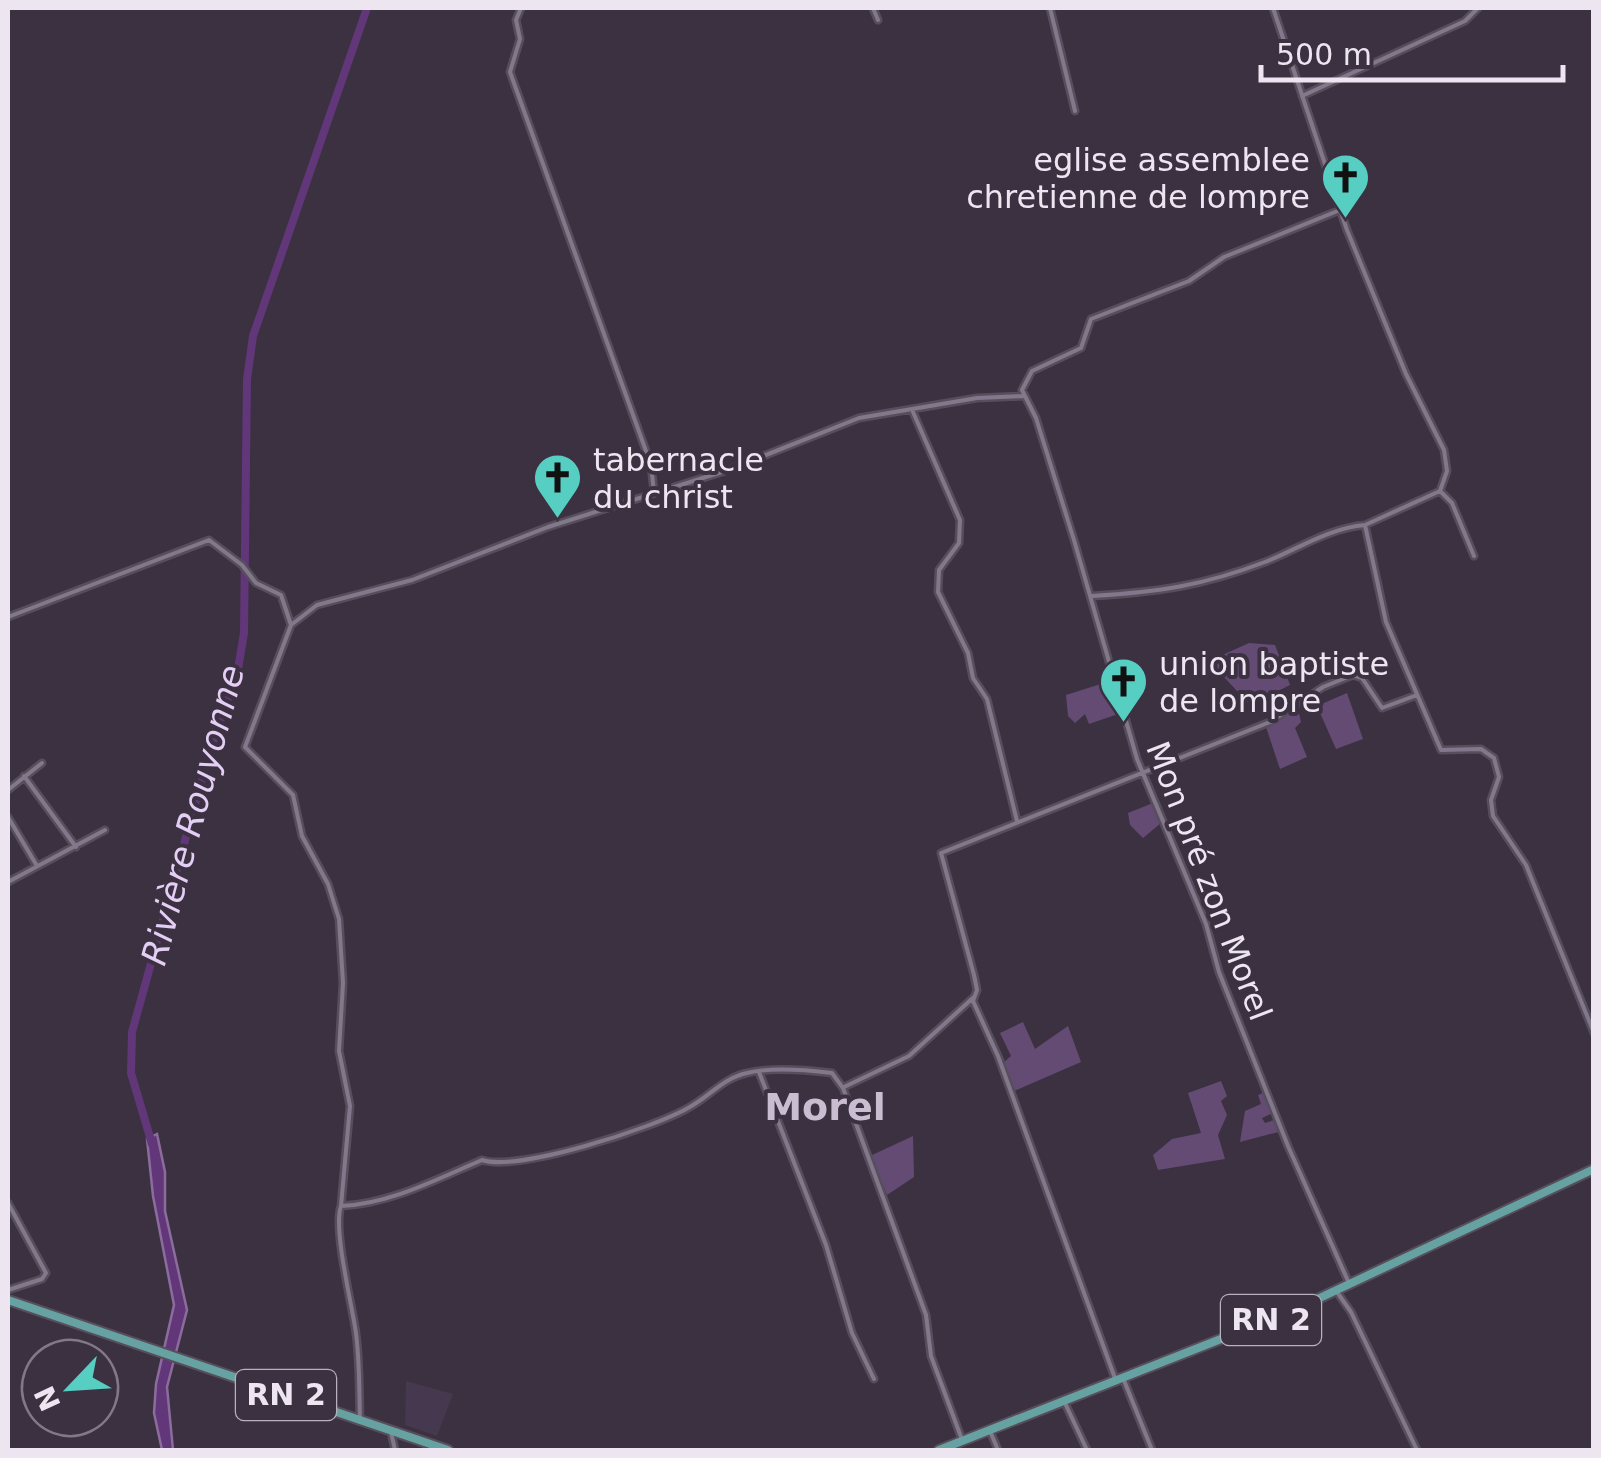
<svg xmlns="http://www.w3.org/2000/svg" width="1601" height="1458" font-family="'DejaVu Sans',sans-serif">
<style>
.built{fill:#46384f}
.green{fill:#644b74}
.water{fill:#613779;stroke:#8b6c9d;stroke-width:2.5}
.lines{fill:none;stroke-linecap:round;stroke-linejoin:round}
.river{stroke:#613779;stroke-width:8}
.street-casing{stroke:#574e5c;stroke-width:9}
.primary-casing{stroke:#574e5c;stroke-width:12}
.street{stroke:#83788b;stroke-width:4}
.primary{stroke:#67a2a3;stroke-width:8}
.labels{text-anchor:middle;stroke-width:8;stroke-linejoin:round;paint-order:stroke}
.shield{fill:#3b3141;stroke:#b8b0bc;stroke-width:2.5}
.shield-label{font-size:30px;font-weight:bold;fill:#ede6f1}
.poi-label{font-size:32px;fill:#ede6f1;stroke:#3b3141;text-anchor:start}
.street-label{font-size:32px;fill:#ede6f1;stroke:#3b3141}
.water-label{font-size:35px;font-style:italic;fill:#e5cef5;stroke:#3b3141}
.quarter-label{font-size:38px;font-weight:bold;fill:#cabdd2;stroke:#3b3141}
</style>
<rect width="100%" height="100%" fill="#3b3141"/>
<path class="built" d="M406 1381 453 1394 437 1436 405 1425Z"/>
<path class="green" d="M1249 643 1275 645 1290 685 1250 705 1209 661Z
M1110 681 1121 713 1089 724 1085 714 1075 723 1068 716 1066 695Z
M1347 693 1363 739 1336 749 1317 706Z
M1298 709 1301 722 1295 728 1307 757 1280 769 1266 727Z
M1153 803 1161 823 1143 838 1130 825 1128 813Z
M1023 1022 1035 1049 1068 1026 1081 1062 1014 1091 1003 1063 1011 1056 1000 1033Z
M1221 1081 1227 1096 1221 1101 1227 1115 1218 1135 1225 1159 1158 1170 1153 1155 1172 1139 1201 1133 1188 1093Z
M1265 1092 1273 1113 1262 1118 1265 1123 1277 1119 1282 1131 1240 1142 1245 1111 1261 1104 1258 1095Z
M913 1136 914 1177 887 1195 870 1156Z"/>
<path class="water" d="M157 1134 165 1172V1211L187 1310 167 1387 173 1450H162L154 1413 156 1384 174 1305 153 1196 147 1139Z"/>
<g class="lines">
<path class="river" d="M152 1144 131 1073 132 1032 209 754 238 669 244 633 247 379 253 336 367 8"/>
<defs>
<path id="street" d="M521 8 516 20 520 39 510 72 651 465 654 492
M873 8 878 20
M1050 8 1075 111
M1273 8 1347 230 1406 374 1444 450 1447 471 1440 491 1365 525 1386 622 1441 750 1481 749 1494 758 1499 777 1491 800 1493 816 1526 865 1594 1033
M1302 96 1465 21 1478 8
M1340 210 1224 257 1189 281 1091 319 1081 348 1032 371 1022 390 1036 418 1074 540 1137 759 1206 924 1219 972 1288 1146 1348 1281
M913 412 960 520 959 543 939 570 938 592 968 653 973 678 987 699 1017 821
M1440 491 1452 503 1474 556
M1092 596C1158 592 1202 586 1265 562 1298 549 1329 528 1365 525
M8 617 209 540 242 565 256 583 281 595 291 625
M24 776 76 847
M8 790 42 763
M8 817 37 866
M8 882 105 830
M759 1072 826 1245 852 1333 874 1379
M844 1087 909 1056 974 997
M8 1203 46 1273 42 1279 8 1290
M341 1206C390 1204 437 1179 482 1160 518 1172 653 1128 688 1108 709 1097 723 1078 747 1073 771 1067 807 1070 832 1073L843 1088 926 1315 931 1356 961 1437
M1337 1292 1351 1312 1417 1450
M1123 1378 1152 1450
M1116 1381 998 1056 973 1001 977 990 974 975 941 853 1270 722 1323 687 1353 675 1362 678 1382 708 1417 695
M1064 1401 1087 1450
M360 1420C359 1390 360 1356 355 1327 351 1301 333 1227 341 1206L350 1106 339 1051 343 983 339 919 328 884 302 836 293 795 245 747 291 625 317 605 412 580 548 527 728 470 859 418 977 398 1024 396
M990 1431 998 1450
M391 1432 395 1450"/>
<path id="primary" d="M8 1300 448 1450
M939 1450 1292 1311 1594 1169"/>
</defs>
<use href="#street" class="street-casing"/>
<use href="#primary" class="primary-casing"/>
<use href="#street" class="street"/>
<use href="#primary" class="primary"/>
</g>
<defs>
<symbol id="church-pin" viewBox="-11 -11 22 30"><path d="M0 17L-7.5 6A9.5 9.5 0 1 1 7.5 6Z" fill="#57cec2" stroke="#3b3141"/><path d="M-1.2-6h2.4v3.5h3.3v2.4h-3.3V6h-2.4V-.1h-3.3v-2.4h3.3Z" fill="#111"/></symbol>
</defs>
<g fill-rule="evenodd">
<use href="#church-pin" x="1318" y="150" width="55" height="75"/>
<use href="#church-pin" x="530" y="450" width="55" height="75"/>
<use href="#church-pin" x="1096" y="654" width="55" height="75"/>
</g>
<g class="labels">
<g class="shield">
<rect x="1221" y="1295" width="100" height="50" rx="8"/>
<rect x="236" y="1370" width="100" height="50" rx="8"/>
</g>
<g class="shield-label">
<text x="1271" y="1330">RN 2</text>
<text x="286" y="1405">RN 2</text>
</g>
<g class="poi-label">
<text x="1310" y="171" text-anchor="end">eglise assemblee<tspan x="1310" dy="37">chretienne de lompre</tspan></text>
<text x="593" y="471">tabernacle<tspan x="593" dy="37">du christ</tspan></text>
<text x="1159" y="675">union baptiste<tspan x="1159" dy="37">de lompre</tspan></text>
</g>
<g class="street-label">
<text transform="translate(1209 881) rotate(69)" y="11">Mon pré zon Morel</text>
</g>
<g class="water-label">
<text transform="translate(193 815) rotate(-75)" y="12">Rivière Rouyonne</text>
</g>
<g class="quarter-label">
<text x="825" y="1120">Morel</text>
</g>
</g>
<rect width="1601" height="1458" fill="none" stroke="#ede6f1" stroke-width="20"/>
<g transform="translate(70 1388) rotate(245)"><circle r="48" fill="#3b3141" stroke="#827987" stroke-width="2.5"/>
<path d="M0-8L18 38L0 25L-18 38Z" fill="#57cec2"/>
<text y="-15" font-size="28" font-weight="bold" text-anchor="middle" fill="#ede6f1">N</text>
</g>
<path d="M1261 65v15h302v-15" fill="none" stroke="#ede6f1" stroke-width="5"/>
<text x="1276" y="65" font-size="30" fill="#ede6f1" stroke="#3b3141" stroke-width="8" paint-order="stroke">500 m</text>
</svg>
